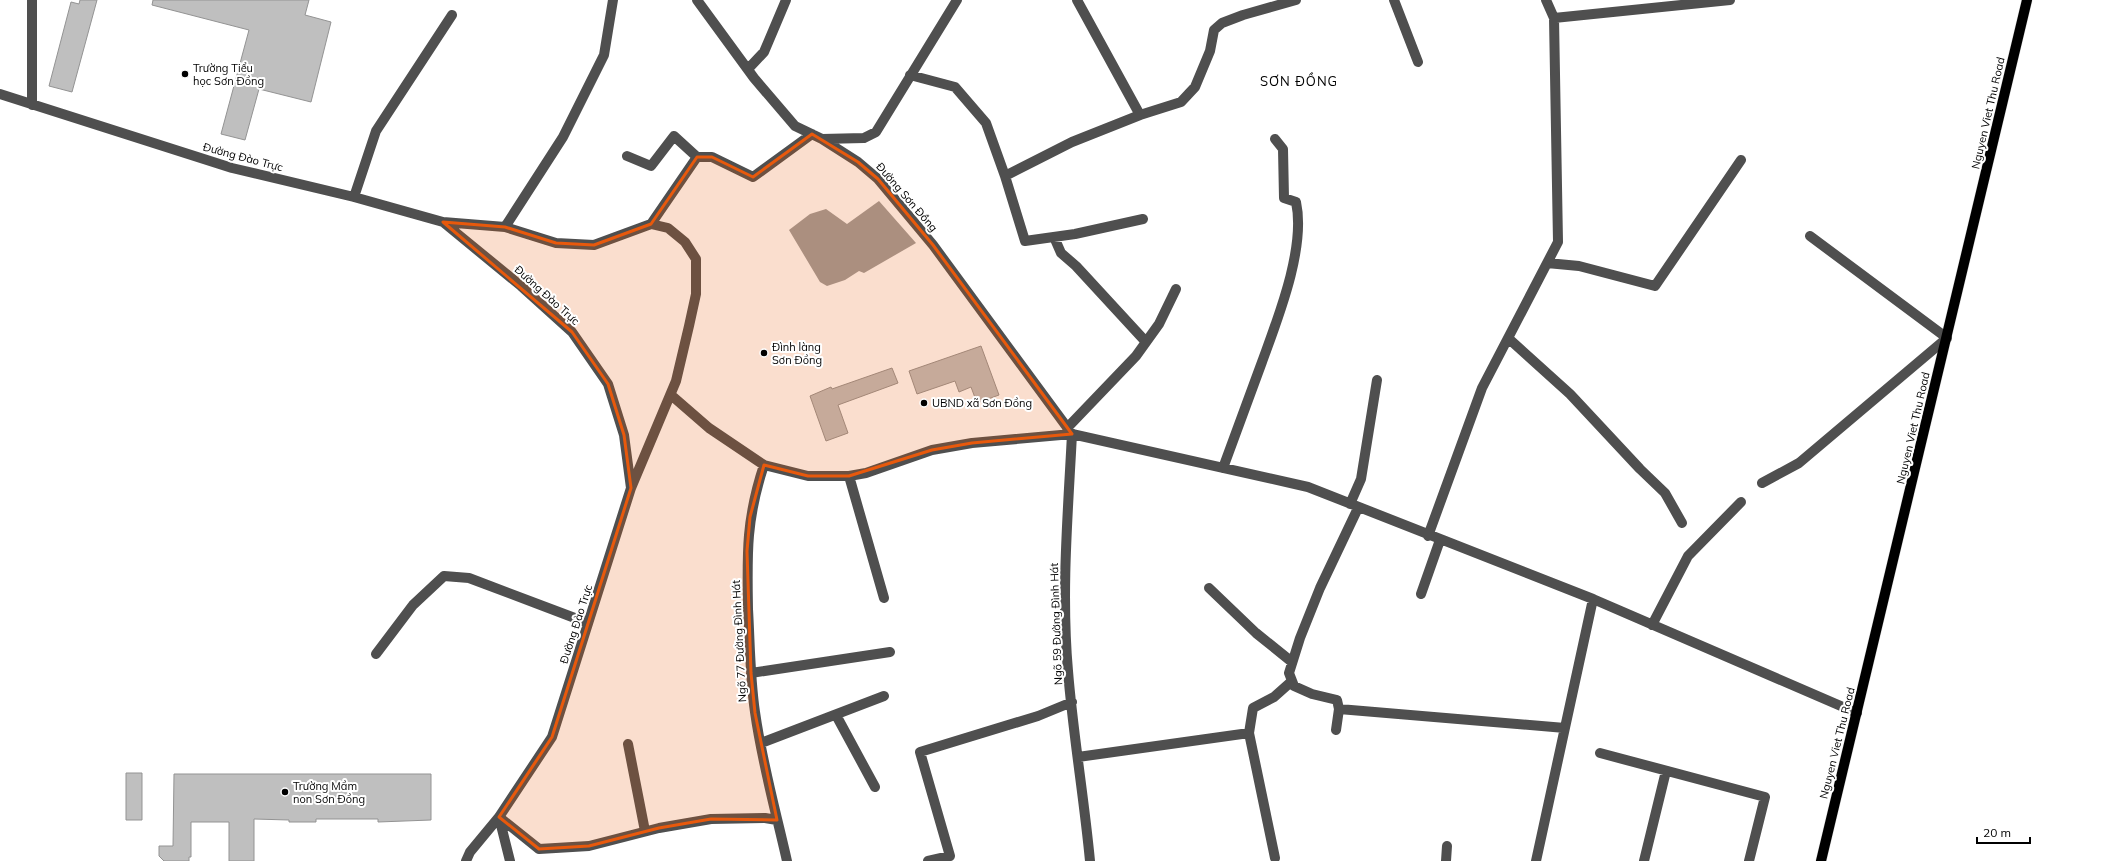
<svg xmlns="http://www.w3.org/2000/svg" width="2121" height="861" font-family="Mulish,sans-serif">
<style>
.water{fill:#9d9d9d}
.building{fill:#bfbfbf;stroke:#939393}
.lines{fill:none;stroke-linecap:round;stroke-linejoin:round}
.major-casing{stroke:#dbdbdb;stroke-width:11}
.minor{stroke:#4f4f4f;stroke-width:10}
.major{stroke:#000;stroke-width:10}
.marked{fill:#e8590c;fill-opacity:0.2;stroke:#e8590c;stroke-width:3;stroke-linejoin:round}
.poi-dot{fill:#000;stroke:#fff;stroke-width:1.5}
.labels{text-anchor:middle;stroke-width:4;stroke-linejoin:round;paint-order:stroke}
.poi-label{font-size:11px;fill:#000;stroke:#fff;text-anchor:start}
.street-label{font-size:11px;fill:#000;stroke:#fff}
.quarter-label{font-size:13px;letter-spacing:1px;fill:#000;stroke:#fff}
</style>
<rect width="100%" height="100%" fill="#fff"/>
<path class="water" d="M879 201 916 243 864 273 859 271 845 280 827 286 820 282 789 230 810 214 826 209 847 224Z"/>
<path class="building" d="M80 0H97L72 92 49 86 71 2 79 4Z
M153 0H309L305 15 331 22 311 102 259 89 245 140 221 134 249 30 152 5Z
M981 346 999 395 977 403 971 387 959 392 955 381 917 394 909 371Z
M892 368 898 383 838 405 848 433 826 441 810 396 831 387 832 389Z
M126 773H142V820H126Z
M174 774H431V820L378 822V819H316V822H289V820L254 819V861H229V822H191V857H189V861H164L159 856V846H173Z"/>
<g class="lines">
<defs>
<path id="major" d="M1821 861 2027 0"/>
</defs>
<use href="#major" class="major-casing"/>
<path class="minor" d="M697 0 754 78 795 126 822 139 864 138 876 132 957 0
M1077 0 1140 115
M1394 0 1418 62
M1554 18 1730 0
M748 69 764 52 786 0
M910 75 955 87 986 123 1005 176 1025 241 1075 234 1143 219
M0 94 232 168 354 197 443 222 521 286 572 332 608 384 624 435 631 488 552 737 499 817 470 852 466 861
M32 105V0
M822 139 858 162 878 179 933 245 1072 434
M627 156 651 166 674 136 697 157
M1005 176 1072 142 1140 115 1181 102 1195 87 1210 51 1214 30 1222 23 1243 15 1296 0
M354 197 376 131 452 15
M443 222 505 227 556 243 594 245 651 224 668 228 685 242 696 259V294L689 326 676 381 631 488
M651 224 697 157H712L753 177 812 134
M505 227 563 137 604 55 613 0
M1054 237 1061 253 1076 266 1146 342
M1547 263 1579 266 1655 286 1741 160
M1508 338 1570 394 1640 469 1665 493 1682 523
M671 395 709 428 764 465 808 476H849L866 473 932 450 972 443 1072 434 1308 487 1593 599 1857 713
M1067 428 1136 356 1159 324 1176 289
M1072 434C1068 513 1061 592 1068 671 1073 734 1084 797 1090 861
M764 465C746 519 747 554 748 609 750 644 750 678 755 712 762 763 776 812 787 861
M1223 468C1236 433 1249 397 1262 362 1278 318 1306 248 1296 202L1284 198 1283 149 1275 139
M849 476 884 598
M1762 483 1799 463 1947 338 1810 236
M1350 504 1361 479 1377 380
M1428 536 1482 388 1558 242 1554 18 1546 0
M1209 588 1256 633 1292 662
M1421 594 1440 540
M1652 625 1688 556 1741 502
M376 654 413 605 444 576 469 578 588 623
M751 673 890 652
M1339 709 1565 728
M836 715 875 787
M1336 730 1339 709 1337 700 1312 694 1294 686 1289 673 1300 638 1320 588 1358 508
M761 743 884 696
M628 744 645 831
M1600 753 1765 797 1749 861
M1078 757 1249 733
M499 817 539 849 589 846 659 828 711 819 765 818 777 820
M499 817 510 861
M1275 858 1249 733 1253 708 1274 697 1292 681
M928 861 950 856 920 752 1038 716 1072 702
M1446 861 1447 846
M1536 861 1593 599
M1644 861 1666 771"/>
<use href="#major" class="major"/>
</g>
<path class="marked" d="M812 134 858 162 878 179 933 245 1072 434 972 443 932 450 849 476H808L764 465 750 517 747 551 751 673 755 713 777 820 711 819 659 828 589 846 539 849 499 817 552 737 631 488 624 435 608 384 572 332 443 222 505 227 556 243 594 245 651 224 697 157H712L753 177Z"/>
<g class="poi-dot">
<circle cx="185" cy="74" r="4"/>
<circle cx="764" cy="353" r="4"/>
<circle cx="924" cy="403" r="4"/>
<circle cx="285" cy="792" r="4"/>
</g>
<g class="labels">
<g class="poi-label">
<text x="193" y="72">Trường Tiểu<tspan x="193" dy="13">học Sơn Đồng</tspan></text>
<text x="772" y="351">Đình làng<tspan x="772" dy="13">Sơn Đồng</tspan></text>
<text x="932" y="407">UBND xã Sơn Đồng</text>
<text x="293" y="790">Trường Mầm<tspan x="293" dy="13">non Sơn Đồng</tspan></text>
</g>
<g class="street-label">
<text transform="translate(1988 113) rotate(-77)" y="4">Nguyen Viet Thu Road</text>
<text transform="translate(243 157) rotate(15)" y="4">Đường Đào Trực</text>
<text transform="translate(907 197) rotate(49)" y="4">Đường Sơn Đồng</text>
<text transform="translate(547 295) rotate(42)" y="4">Đường Đào Trực</text>
<text transform="translate(1913 428) rotate(-77)" y="4">Nguyen Viet Thu Road</text>
<text transform="translate(576 624) rotate(-72)" y="4">Đường Đào Trực</text>
<text transform="translate(1056 624) rotate(-92)" y="4">Ngõ 59 Đường Đình Hát</text>
<text transform="translate(739 641) rotate(-93)" y="4">Ngõ 77 Đường Đình Hát</text>
<text transform="translate(1837 743) rotate(-76)" y="4">Nguyen Viet Thu Road</text>
</g>
<g class="quarter-label">
<text x="1299" y="86">SƠN ĐỒNG</text>
</g>
</g>
<path d="M1977 837v6h53v-6" fill="none" stroke="#000000" stroke-width="2"/>
<text x="1983" y="837" font-size="12" fill="#000000" stroke="#ffffff" stroke-width="3" paint-order="stroke">20 m</text>
</svg>
